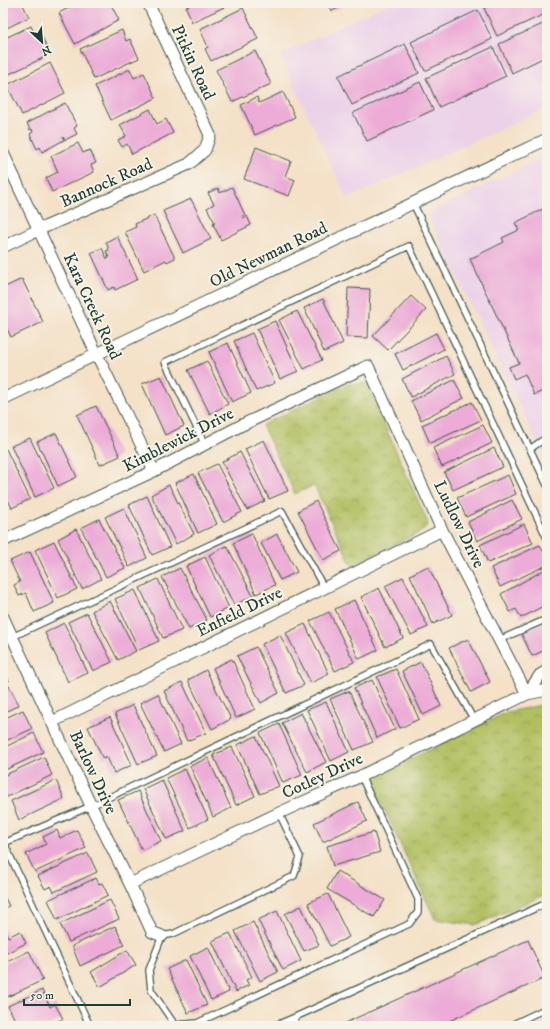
<svg xmlns="http://www.w3.org/2000/svg" width="550" height="1029" font-family="'IM FELL DW Pica',serif">
<style>
.built{fill:#ecd1e9}
.park{fill:url(#park-crowns);stroke:#687e4a}
.building{fill:#ecacd7}
.lines{fill:none;stroke-linecap:round;stroke-linejoin:round}
.service-casing{stroke:#3f564a;stroke-width:8}
.minor-casing{stroke:#3f564a;stroke-width:13}
.service{stroke:#fff;stroke-width:5.5}
.minor{stroke:#fff;stroke-width:11}
.labels{text-anchor:middle;stroke-width:4;stroke-linejoin:round;paint-order:stroke}
.street-label{font-size:17px;fill:#1f3d34;stroke:#f7f3e8}
</style>
<defs>
<pattern id="park-crowns" width="20" height="18" patternUnits="userSpaceOnUse"><rect width="20" height="18" fill="#b1bf61"/><path d="M2 6a3 3 0 1 1 6 0M12 15a3 3 0 1 1 6 0" fill="none" stroke="#8f9c51"/></pattern>
</defs>
<rect width="100%" height="100%" fill="#f7f3e8"/>
<filter id="ink" filterUnits="userSpaceOnUse"><feTurbulence type="fractalNoise" baseFrequency=".025" numOctaves="2"/><feDisplacementMap in="SourceGraphic" scale="8" xChannelSelector="R" yChannelSelector="G"/><feConvolveMatrix kernelMatrix="1 2 1 2 8 2 1 2 1" color-interpolation-filters="sRGB"/></filter>
<filter id="wash" filterUnits="userSpaceOnUse"><feTurbulence type="fractalNoise" baseFrequency=".012" numOctaves="4" result="noise"/><feDisplacementMap in="SourceGraphic" scale="16" xChannelSelector="R" yChannelSelector="G"/><feGaussianBlur stdDeviation="0.9" result="paint"/><feColorMatrix in="noise" values="0 0 0 0 0 0 0 0 0 0 0 0 0 0 0 0 0 1.4 0 .05"/><feComposite in="paint" operator="in"/></filter>
<g filter="url(#wash)">
<rect width="100%" height="100%" fill="#f4e1c7"/>
<path class="built" d="M390 3H547V108L347 199 280 55Z
M547 155V463L427 214Z"/>
<path class="park" d="M366 383 428 523 424 530 352 566 314 485 295 494 262 425 347 384Z
M547 704V894L475 925 435 919 370 779 507 712Z"/>
<g id="blocks">
<path class="building" d="M3 3H14L15 5 22 3 29 17 3 30Z
M78 3H110L119 20 75 44 59 13Z
M195 3H233L192 22 186 7Z
M328 3H349L332 11Z
M494 3H545L547 8V13L497 36 484 8Z
M243 8 258 39 211 61 205 49 208 47 200 29Z
M478 10 492 39 425 71 411 42Z
M547 22V56L512 73 499 44Z
M31 26 36 37 41 35 47 47 42 50 45 57 3 77V59L7 57 3 48V39Z
M122 30 126 41 130 39 139 58 94 79 80 49Z
M405 44 419 73 352 105 338 76Z
M493 47 506 76 439 107 426 78Z
M255 51 271 84 232 102 216 70Z
M50 63 65 93 22 115 7 85Z
M130 69 134 78 144 73 156 98 111 120 95 86Z
M420 82 433 110 367 141 353 113Z
M283 92 295 117 255 135 241 105 257 97 259 103Z
M65 103 77 126 74 128 77 134 65 140 63 137 64 140 42 152 40 147 37 149 30 134 33 132 32 129 30 130 27 123Z
M150 109 157 124 166 119 173 133 132 154 127 144 122 147 118 140 126 136 120 125Z
M78 143 83 153 90 150 96 163 91 165 94 172 52 192 46 178 58 172 51 156Z
M256 147 291 161 285 176 295 180 289 196 244 179Z
M232 187 245 215 242 216 243 218 247 216 251 225 221 240 213 224 215 223 207 208 214 204 208 193 218 188 220 193Z
M191 199 211 239 183 253 163 211Z
M547 207V389L534 395 525 374 514 379 509 367 519 363 470 259 504 242 502 238 519 230 515 223Z
M154 215 175 258 167 262 166 260 144 271 125 232 136 227 135 224Z
M117 236 138 279 115 290 114 287 108 290 91 253 102 248 107 259 109 258 106 251 109 250 106 242Z
M22 279 43 322 11 337 3 321V288Z
M348 288 370 289 368 338 346 337Z
M411 296 426 310 388 350 373 336Z
M323 299 343 343 324 352 304 308Z
M297 311 322 360 304 369 279 320Z
M275 321 298 371 280 379 257 329Z
M252 333 275 383 256 391 234 341Z
M436 333 444 349 403 370 395 354Z
M228 343 251 393 232 402 209 352Z
M446 356 455 374 411 397 402 379Z
M207 361 228 404 210 414 188 370Z
M161 376 184 426 165 435 142 384Z
M454 380 464 398 421 420 411 401Z
M472 402 481 420 430 443 422 425Z
M96 406 120 456 100 465 77 415Z
M483 425 492 443 442 467 433 448Z
M56 433 77 477 58 486 37 442Z
M30 438 54 488 35 497 11 446Z
M264 440 288 491 269 499 245 449Z
M494 448 503 467 453 490 444 472Z
M6 449 30 499 12 508 3 490V450Z
M240 452 265 501 247 510 222 462Z
M217 464 242 512 223 522 198 473Z
M194 474 217 524 198 533 175 483Z
M508 475 516 494 466 517 457 498Z
M169 485 194 534 176 544 151 495Z
M147 496 170 547 152 555 129 505Z
M512 500 522 519 477 541 468 522Z
M316 501 341 551 323 560 298 511Z
M124 508 147 558 129 567 105 517Z
M99 519 125 568 106 577 81 528Z
M524 524 533 543 488 563 480 545Z
M76 529 101 579 82 589 58 539Z
M252 534 275 585 256 594 233 543Z
M277 534 297 572 280 580 261 543Z
M54 541 77 589 58 598 35 550Z
M540 545 547 559V565L500 587 491 568Z
M227 546 253 596 234 605 209 555Z
M30 552 54 603 34 612 26 593 19 596 14 585 20 582 10 561Z
M205 557 229 608 210 617 186 566Z
M428 566 452 615 433 624 410 575Z
M180 568 207 620 189 629 162 577Z
M544 570 547 576V604L521 618 516 609 510 612 501 594Z
M403 577 428 627 411 635 385 586Z
M158 579 182 630 163 638 140 588Z
M379 588 403 638 385 647 361 597Z
M135 590 159 641 139 650 115 599Z
M354 600 378 650 359 659 335 609Z
M110 601 136 651 118 660 92 611Z
M329 612 354 662 335 671 310 621Z
M87 613 112 662 93 671 68 622Z
M547 621V649L532 656 521 633Z
M64 623 88 673 68 682 45 633Z
M305 624 329 674 311 683 286 633Z
M280 635 304 685 286 693 262 644Z
M468 639 490 682 471 692 449 648Z
M256 647 279 693 261 703 237 656Z
M232 659 255 709 236 718 213 668Z
M421 662 441 706 423 715 402 671Z
M3 669 9 681 3 684Z
M396 669 419 719 400 728 377 677Z
M206 670 231 719 212 729 188 680Z
M372 680 395 729 377 738 354 688Z
M182 682 206 733 187 741 164 691Z
M9 686 19 705 3 713V690Z
M349 691 373 742 354 750 330 699Z
M158 694 181 744 164 752 140 703Z
M326 702 349 752 331 761 307 710Z
M133 705 157 756 138 764 115 714Z
M23 710 32 729 3 742V719Z
M301 713 326 762 307 772 282 723Z
M110 717 132 765 114 773 107 757 103 759 88 727Z
M279 724 302 775 283 783 260 733Z
M34 733 43 752 3 771V748Z
M256 736 279 786 260 794 237 745Z
M232 747 255 796 236 805 213 755Z
M44 757 52 775 3 799V776Z
M208 758 231 808 213 817 190 766Z
M185 769 208 819 190 828 166 778Z
M56 780 64 799 19 820 11 801Z
M162 780 185 831 166 839 143 789Z
M138 791 161 841 142 850 118 800Z
M358 802 367 821 323 842 314 823Z
M57 830 60 838 77 830 86 848 35 872 26 854 46 844 43 837Z
M374 832 380 852 333 866 327 846Z
M88 853 97 872 54 892 51 886 45 889 38 876Z
M337 871 385 900 374 917 327 889Z
M96 878 99 884 102 883 108 895 57 920 48 900Z
M3 894 9 906 3 909Z
M328 894 349 937 330 946 308 903Z
M110 900 119 919 69 942 60 924Z
M301 906 319 945 304 951 285 914Z
M277 911 301 961 283 970 258 920Z
M253 922 278 972 260 981 235 931Z
M115 926 124 945 80 966 72 946Z
M3 927 8 937 20 931 26 943 3 955Z
M230 933 252 977 246 980 249 985 236 992 212 941Z
M528 940 545 978 438 1026H346L345 1023Z
M208 947 229 992 211 1000 190 956Z
M127 950 136 965 100 987 91 972Z
M29 951 43 980 3 999V964Z
M186 960 207 1005 188 1013 167 969Z
M42 990 50 1007 55 1004 63 1019 47 1026H18L8 1006Z
M547 1022V1026H538Z"/>
</g>
</g>
<g filter="url(#ink)">
<use href="#blocks" fill-opacity="0" stroke="#3f564a" stroke-width="1"/>
<g class="lines">
<defs>
<path id="service" d="M413 203 547 485
M205 445 165 362 409 246 547 538
M530 449 547 437
M12 637 282 511 324 588
M499 640 547 619
M279 813 300 857 294 876 173 934 162 936 149 970 151 990 175 1025 197 1023 409 924 418 912V899L361 776
M3 841 90 1026
M4 843 91 806 431 644 474 720
M274 1026 293 1018
M297 1026 293 1018 547 903
M509 1026 547 1008"/>
<path id="minor" d="M3 153 97 355 154 471
M3 247 38 230 189 164 205 150 210 135 148 3
M3 399 547 139
M3 541 154 471 242 425 368 366 442 530 527 694
M3 617 91 806 130 884 152 932 162 936
M527 694 540 675 547 671
M52 722 442 530
M130 884 279 813 361 776 527 694 547 690"/>
</defs>
<use href="#service" class="service-casing"/>
<use href="#minor" class="minor-casing"/>
<use href="#service" class="service"/>
<use href="#minor" class="minor"/>
</g>
</g>
<g class="labels">
<g class="street-label">
<text transform="translate(194 62) rotate(65)" y="6">Pitkin Road</text>
<text transform="translate(106 182) rotate(-24)" y="6">Bannock Road</text>
<text transform="translate(268 254) rotate(-26)" y="6">Old Newman Road</text>
<text transform="translate(93 306) rotate(65)" y="6">Kara Creek Road</text>
<text transform="translate(178 439) rotate(-27)" y="6">Kimblewick Drive</text>
<text transform="translate(460 524) rotate(64)" y="6">Ludlow Drive</text>
<text transform="translate(239 611) rotate(-26)" y="6">Enfield Drive</text>
<text transform="translate(94 772) rotate(65)" y="6">Barlow Drive</text>
<text transform="translate(322 775) rotate(-25)" y="6">Cotley Drive</text>
</g>
</g>
<rect width="550" height="1029" fill="none" stroke="#f7f3e8" stroke-width="16"/>
<g transform="translate(42 42) rotate(154)" stroke="#f7f3e8" stroke-width="3" paint-order="stroke">
<path d="M0-3L7 15L0 10L-7 15Z" fill="#1f3d34"/>
<text y="-6" font-size="11" font-weight="bold" text-anchor="middle" fill="#1f3d34">N</text>
</g>
<path d="M24 999v6h106v-6" fill="none" stroke="#1f3d34" stroke-width="2"/>
<text x="30" y="999" font-size="12" fill="#1f3d34" stroke="#f7f3e8" stroke-width="3" paint-order="stroke">50 m</text>
</svg>
